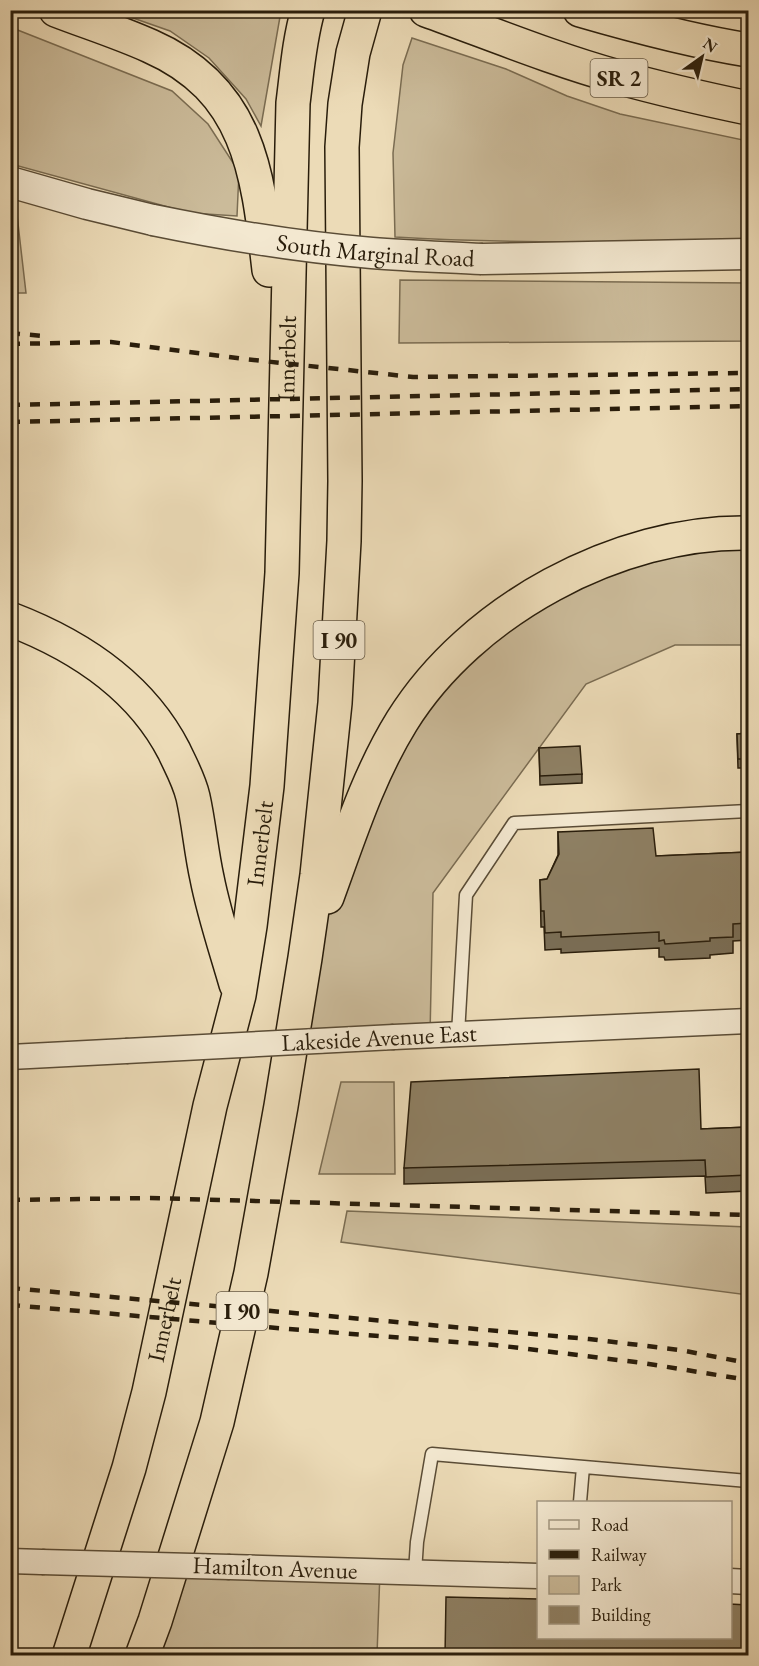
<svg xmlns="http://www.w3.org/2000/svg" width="759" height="1666" font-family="'EB Garamond',serif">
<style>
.green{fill:#cbbb9a;stroke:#7a6c52;stroke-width:1.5}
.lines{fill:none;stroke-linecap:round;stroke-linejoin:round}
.service-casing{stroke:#5a4c36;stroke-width:15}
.minor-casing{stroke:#5a4c36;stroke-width:27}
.tertiary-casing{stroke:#5a4c36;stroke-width:33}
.motorway-casing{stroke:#291d0b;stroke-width:36}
.service{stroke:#f3e8d0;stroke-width:12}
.minor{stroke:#f3e8d0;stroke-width:24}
.tertiary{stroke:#f3e8d0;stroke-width:30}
.motorway{stroke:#ecdbb7;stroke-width:33}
.rail{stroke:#291d0b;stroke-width:4.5;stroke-dasharray:10 10;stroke-linecap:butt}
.minor-bridge-casing{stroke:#5a4c36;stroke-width:27;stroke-linecap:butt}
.tertiary-bridge-casing{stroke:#5a4c36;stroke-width:33;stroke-linecap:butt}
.minor-bridge{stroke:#f3e8d0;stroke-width:24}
.tertiary-bridge{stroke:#f3e8d0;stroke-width:30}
.wall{fill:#7a6e56;stroke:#291d0b;stroke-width:1.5}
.building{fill:#8e8064;stroke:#291d0b;stroke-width:1.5}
.labels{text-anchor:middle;stroke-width:6;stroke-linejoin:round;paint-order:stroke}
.shield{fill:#f3e8d0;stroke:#665a46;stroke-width:1.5}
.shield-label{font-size:22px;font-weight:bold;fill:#291d0b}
.street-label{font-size:24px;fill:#291d0b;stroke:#f3e8d0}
</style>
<rect width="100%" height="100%" fill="#ecdbb7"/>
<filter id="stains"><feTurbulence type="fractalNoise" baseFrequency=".00333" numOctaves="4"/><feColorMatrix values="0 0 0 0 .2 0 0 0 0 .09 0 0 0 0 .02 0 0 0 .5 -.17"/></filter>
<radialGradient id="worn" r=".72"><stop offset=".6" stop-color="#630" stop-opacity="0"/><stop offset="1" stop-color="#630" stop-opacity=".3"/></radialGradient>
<path class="green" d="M113 11H281L261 126 246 99 209 58 170 31Z
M10 27 172 91 208 124 239 172 237 216 190 213 11 164Z
M412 38 506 69 567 96 620 114 748 141V239C631 242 513 244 395 237L393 153 403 65Z
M10 214 17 215 26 293H11Z
M400 280 748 283V341L399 343Z
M748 533V645H675L586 684 433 893 430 1035 299 1042 305 958 390 741 540 591Z
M341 1082H394L395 1174H319Z
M347 1211 748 1227V1295L341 1242Z
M171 1565 380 1571 377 1655 142 1656Z"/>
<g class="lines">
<defs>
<path id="service" d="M458 1034 466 895 514 823 748 811
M580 1502 583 1467
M415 1572 417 1542 432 1454 748 1481"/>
<path id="minor" d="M394 1037 748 1021
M10 1057 126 1051
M10 1561 42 1562
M230 1567 538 1576
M730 1581 748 1582"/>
<path id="tertiary" d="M10 182 87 204 153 220
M482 259 748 254"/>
<g id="motorway">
<path d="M56 10C87 22 119 32 150 46 250 90 258 174 269 270"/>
<path d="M426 10C490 33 553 59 618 77 661 89 705 99 748 108"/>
<path d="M580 10C635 26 691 41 748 50"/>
<path d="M10 619C78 645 140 685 174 751 181 766 189 780 193 797 199 824 201 851 207 878 214 914 226 949 236 984"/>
<path d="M327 897C349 837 368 776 402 721 471 610 618 531 748 533"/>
<path id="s1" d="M69 1656 129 1468 149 1392 210 1106 239 995 250 926 267 786 282 573 293 103C297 72 299 41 308 10"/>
<path d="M142 1656 155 1621 217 1422 251 1273 281 1106 305 958 317 875 335 703 344 541 345 481 342 147 345 104 353 53 365 10"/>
</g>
</defs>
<use href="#service" class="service-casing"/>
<use href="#minor" class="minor-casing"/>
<use href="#tertiary" class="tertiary-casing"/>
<use href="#motorway" class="motorway-casing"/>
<use href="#service" class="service"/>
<use href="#minor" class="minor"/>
<use href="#tertiary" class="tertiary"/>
<use href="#motorway" class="motorway"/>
<path class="rail" d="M10 333 43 336
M10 344 111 342 244 359 413 377 748 373
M10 405 748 389
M10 422 748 406
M10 1200 150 1198 748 1215
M10 1288 589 1339 680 1350 748 1363
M10 1305 289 1329 495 1345 643 1363 748 1380"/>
<defs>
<path id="minor-bridge" d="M126 1051 394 1037
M42 1562 230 1567"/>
<g id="tertiary-bridge">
<path id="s2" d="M153 220C226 235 298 247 372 253 408 256 445 257 482 259"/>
</g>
</defs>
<use href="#minor-bridge" class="minor-bridge-casing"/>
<use href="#tertiary-bridge" class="tertiary-bridge-casing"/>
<use href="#minor-bridge" class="minor-bridge"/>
<use href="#tertiary-bridge" class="tertiary-bridge"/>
</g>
<path class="wall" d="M748 733V768H738L737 734Z
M539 748 582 774V783L540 785Z
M558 832 656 856 748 852V940L733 941V953L710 955V958L665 960 664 957H659V948L561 953V949L545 950 544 927H541L540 880 547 879 558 855Z
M748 1127V1191L706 1193 705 1176 404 1184V1168L701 1129Z"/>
<path class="building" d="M748 733V759H738L737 734Z
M580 746 582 774 540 776 539 748Z
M653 828 656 856 748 852V923L733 924V937L710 938V941L665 944 664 940 659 941V932L561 937V932L545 933 544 911H541L540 880 547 879 559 854 558 832Z
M699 1069 701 1129 748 1127V1175L706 1177 705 1160 404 1168 411 1082Z
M446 1597 538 1599V1638H730V1604L748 1605V1656H445Z"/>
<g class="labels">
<g class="shield">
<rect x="590.5" y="59" width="57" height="38" rx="4.5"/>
<rect x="313.5" y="621" width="51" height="38" rx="4.5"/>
<rect x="216.5" y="1292" width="51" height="38" rx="4.5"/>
</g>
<g class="shield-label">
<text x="619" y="86">SR 2</text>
<text x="339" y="648">I 90</text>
<text x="242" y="1319">I 90</text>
</g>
<g class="street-label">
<text dy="8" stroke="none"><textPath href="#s2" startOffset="225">South Marginal Road</textPath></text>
<text dy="8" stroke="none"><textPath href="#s1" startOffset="1322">Innerbelt</textPath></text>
<text dy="8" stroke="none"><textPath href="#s1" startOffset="836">Innerbelt</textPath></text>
<text transform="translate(379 1038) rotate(-3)" y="8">Lakeside Avenue East</text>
<text dy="8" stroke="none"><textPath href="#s1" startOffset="350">Innerbelt</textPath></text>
<text transform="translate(275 1568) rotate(2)" y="8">Hamilton Avenue</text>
</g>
</g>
<rect width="759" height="1666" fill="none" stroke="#ecdbb7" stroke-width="36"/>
<rect x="12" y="12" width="735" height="1642" fill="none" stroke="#291d0b" stroke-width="3"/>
<rect x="18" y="18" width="723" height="1630" fill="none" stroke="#291d0b" stroke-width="1.5"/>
<rect x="537" y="1501" width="195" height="138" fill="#f3e8d0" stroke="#a29781" stroke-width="1.5"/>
<rect x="549" y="1520" width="30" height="9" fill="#f3e8d0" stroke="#a29781" stroke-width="1.5"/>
<text x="591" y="1531" font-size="18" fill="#291d0b">Road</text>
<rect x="549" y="1550" width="30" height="9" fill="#291d0b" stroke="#a29781" stroke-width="1.5"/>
<text x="591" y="1561" font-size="18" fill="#291d0b">Railway</text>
<rect x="549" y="1576" width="30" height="18" fill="#cbbb9a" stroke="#a29781" stroke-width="1.5"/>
<text x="591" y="1591" font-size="18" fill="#291d0b">Park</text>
<rect x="549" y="1606" width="30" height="18" fill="#8e8064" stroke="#a29781" stroke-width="1.5"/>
<text x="591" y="1621" font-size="18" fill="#291d0b">Building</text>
<g transform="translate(702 57) rotate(34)" stroke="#f3e8d0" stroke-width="4.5" paint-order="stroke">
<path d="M0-4.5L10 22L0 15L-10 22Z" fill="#291d0b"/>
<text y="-9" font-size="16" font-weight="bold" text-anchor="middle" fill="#291d0b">N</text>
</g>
<rect width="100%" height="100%" filter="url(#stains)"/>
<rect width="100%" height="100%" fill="url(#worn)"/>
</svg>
